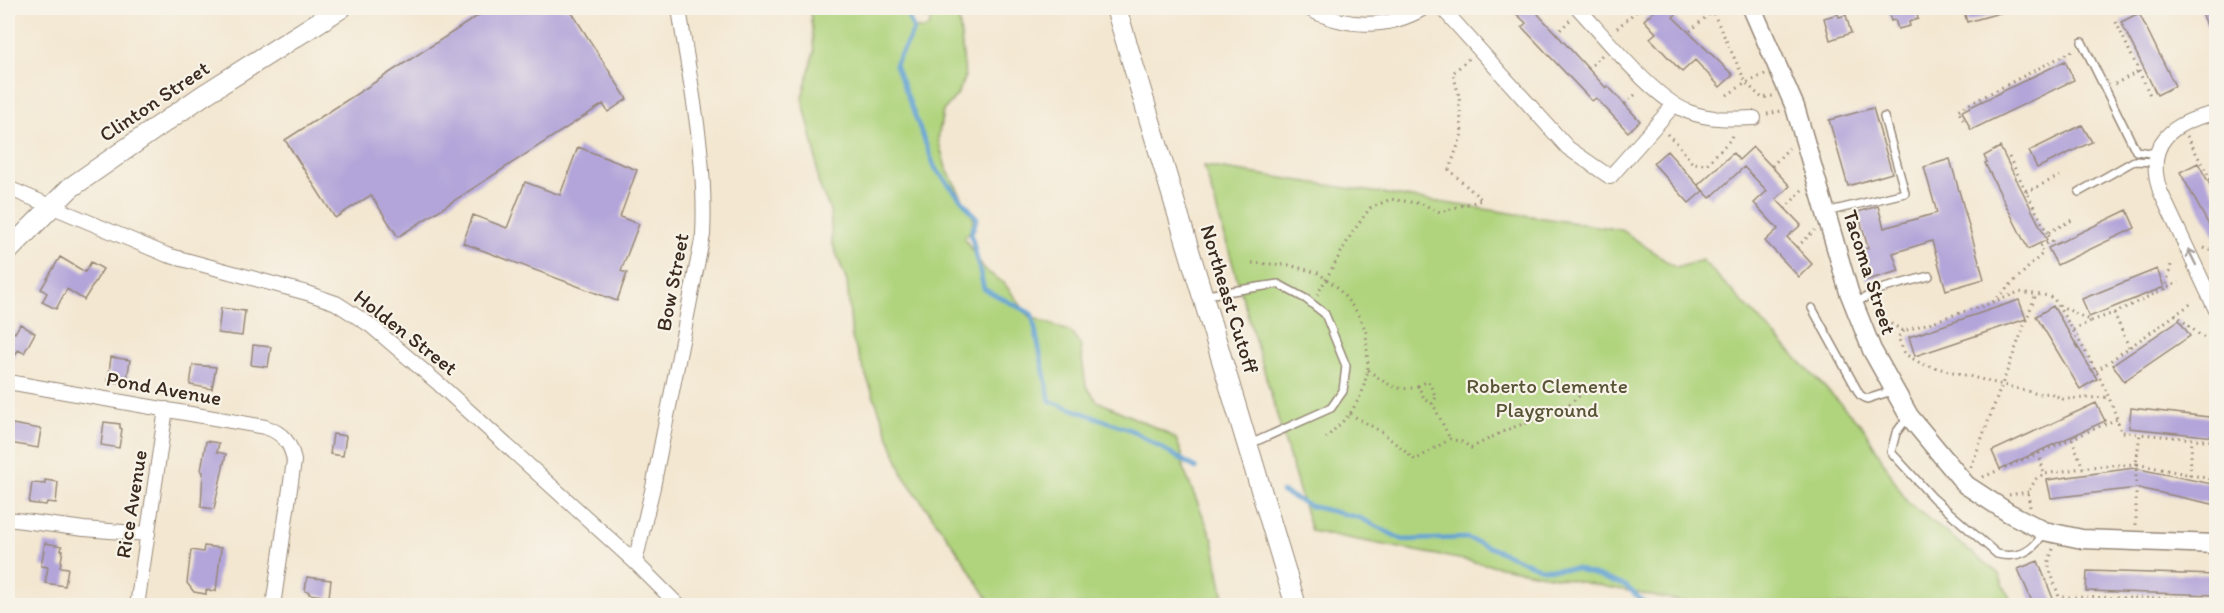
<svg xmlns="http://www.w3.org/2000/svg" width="2224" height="613" font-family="Itim,sans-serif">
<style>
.green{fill:#b0d47e;stroke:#767f4e;stroke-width:1.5}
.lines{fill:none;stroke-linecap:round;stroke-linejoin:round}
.stream{stroke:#60a1d3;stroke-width:4.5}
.building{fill:#b3a5d9}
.service-casing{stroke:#978878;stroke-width:10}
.minor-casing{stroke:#978878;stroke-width:16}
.tertiary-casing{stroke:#978878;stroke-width:21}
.secondary-casing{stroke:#978878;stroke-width:22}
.path{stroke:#978878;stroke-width:3;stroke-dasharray:1.5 4.5;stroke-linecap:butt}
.service{stroke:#fff;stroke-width:7}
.minor{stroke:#fff;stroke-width:14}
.tertiary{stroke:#fff;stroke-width:18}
.secondary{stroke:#fff;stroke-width:20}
.oneway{stroke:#a79f9a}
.labels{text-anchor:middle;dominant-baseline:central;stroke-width:4.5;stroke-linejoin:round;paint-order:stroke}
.street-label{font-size:21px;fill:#3b2a1e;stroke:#f7f3e8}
.park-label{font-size:21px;fill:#585436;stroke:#f7f3e8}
</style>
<rect width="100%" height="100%" fill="#f7f3e8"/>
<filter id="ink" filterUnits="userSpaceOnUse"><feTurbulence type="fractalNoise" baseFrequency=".0167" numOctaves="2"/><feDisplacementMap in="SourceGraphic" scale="12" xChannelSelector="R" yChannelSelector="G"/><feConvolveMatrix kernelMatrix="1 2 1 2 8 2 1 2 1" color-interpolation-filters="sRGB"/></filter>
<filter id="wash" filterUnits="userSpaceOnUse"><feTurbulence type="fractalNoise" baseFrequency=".008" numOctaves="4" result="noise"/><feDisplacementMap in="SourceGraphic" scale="24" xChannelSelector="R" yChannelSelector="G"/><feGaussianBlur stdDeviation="1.35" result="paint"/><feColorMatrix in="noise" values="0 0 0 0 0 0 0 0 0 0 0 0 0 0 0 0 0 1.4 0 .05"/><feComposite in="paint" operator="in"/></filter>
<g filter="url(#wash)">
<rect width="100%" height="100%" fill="#f3e7d1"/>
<!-- green -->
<path class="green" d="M810 8H909L912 27 923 30 930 25V8H958L965 76 957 95 943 111 938 139 946 168 973 217 972 229 964 238 985 270 1004 283 1029 316 1071 332 1080 344 1086 386 1097 401 1167 433 1176 439 1182 454 1183 468 1213 540 1225 605H992L958 552 904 477 852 338 847 282 832 242 830 210 818 182 815 151 802 98 814 52Z
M1204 166 1622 230 1676 268 1702 260 1863 427 1907 502 1998 573 2013 605H1702L1311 531Z"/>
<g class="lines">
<!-- stream -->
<path class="stream" d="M904 8 914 30 895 64 935 168 977 218 971 234 984 289 1032 314 1050 401 1131 430 1196 468
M1282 492 1310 506 1360 518 1403 540 1467 538 1542 569H1577L1626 586 1645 603 1652 606"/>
</g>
<g id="blocks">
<!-- building -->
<path class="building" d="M490 8H569L627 99 608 112 603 104 398 237 371 195 335 218 285 140Z
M1510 8H1545L1538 14 1606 88 1608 86 1640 121 1628 132 1596 98 1592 101 1522 27 1526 23Z
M1657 8H1683L1673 17 1733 75 1720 87 1695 60 1682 72 1650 38 1656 33 1644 20Z
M1887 8H1926V10L1917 13 1918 19 1909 22 1910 26 1898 29 1895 20 1891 21Z
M1963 8H2006L2007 11 1967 22Z
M2200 8H2217V47L2216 48Z
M2139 13 2175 86 2157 95 2121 22Z
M1838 14 1839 17 1846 15 1851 33 1830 40 1824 18Z
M2065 61 2074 80 1971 130 1962 111Z
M1873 108 1892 173 1848 186 1829 120Z
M2082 125 2092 142 2037 168 2029 151Z
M578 147 637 170 620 217 639 224 621 271 627 273 617 301 463 243 473 215 507 228 525 182 560 195Z
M1753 147 1790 186 1776 199 1801 225 1787 237 1812 264 1799 277 1765 241 1778 229 1754 203 1767 191 1744 167 1710 198 1698 185 1733 153 1739 160Z
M2000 147 2047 240 2028 249 1985 163 1987 162 1984 156Z
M1667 151 1703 191 1689 203 1653 163Z
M1950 159 1984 279 1946 290 1932 241 1893 253 1899 271 1867 280 1859 251 1868 248 1858 212 1878 206 1884 228 1937 213 1924 167Z
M2198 163 2217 198V240L2180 172Z
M2127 210 2135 228 2057 265 2048 248Z
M60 257 85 272 91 262 103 269 84 300 67 289 56 309 42 302 47 293 41 289Z
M2157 269 2164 287 2089 317 2082 299Z
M2019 300 2026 319 1915 356 1909 337Z
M2053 306 2097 379 2080 389 2036 316Z
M221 308 245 311 242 336 218 333Z
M2179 320 2190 336 2124 381 2113 365Z
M20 324 35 333 24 353 18 350 8 367V329L15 333Z
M253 345 271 347 268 367 251 365Z
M111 357 130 360 127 380 124 379 123 383 108 381Z
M193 365 216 367 212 389 190 385Z
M2096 403 2105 421 2000 469 1992 451Z
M2131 408 2217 418 2215 437 2129 428Z
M104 422 120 424V428L122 429 119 448 101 445Z
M12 424 41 429 38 448 9 443Z
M333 434 346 436 343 456 330 454Z
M206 441 219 443 217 452 226 454 214 509 201 507 203 472 201 471Z
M2134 468 2217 485V505L2138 488 2051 498 2047 480Z
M45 480 58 482 56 503 47 502 46 505 29 503 32 483 45 484Z
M45 543 62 546 61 550H63L60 567 68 568 65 586 45 583 48 567 41 566Z
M204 546 221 548 216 591 206 590V594L194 592 187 583 191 550 203 552Z
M2038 561 2056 606H2034L2018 569Z
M2087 571 2217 575V595L2086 591Z
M307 577 331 580 329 597 309 594V592L305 591Z"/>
</g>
</g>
<g filter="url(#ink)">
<use href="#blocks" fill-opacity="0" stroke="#978878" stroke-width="1.5"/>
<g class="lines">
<!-- service casing -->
<g class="service-casing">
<path id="service" d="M2082 42 2136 151 2158 154
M2079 192 2134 161 2157 162
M1826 212 1905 193 1884 117
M1206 295 1278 284 1306 299 1325 314 1346 366 1343 391 1331 408 1250 444
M1855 303 1881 289 1929 276
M1812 308 1860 395 1867 399 1892 391
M1907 418 1896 433 1891 452 1933 498 1997 554C2018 559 2035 551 2044 531"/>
</g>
<!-- minor casing -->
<g class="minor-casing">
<path id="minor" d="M1307 8C1345 28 1387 30 1424 8
M1442 8 1568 148 1610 177 1674 105
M1578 8C1605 37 1654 99 1689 112 1710 120 1732 119 1754 118
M2216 113C2173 122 2144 142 2160 191L2216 310
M8 188 167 255 307 293 336 303 370 325 439 384 635 562 679 606
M8 382 265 427C283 433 291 443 294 461L273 606
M8 519 84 529 148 534
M635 562 653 487 703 235C707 158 690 83 679 8
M137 606 166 409"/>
</g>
<!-- tertiary casing -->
<g class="tertiary-casing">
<path id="tertiary" d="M1752 8 1795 107 1849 292 1872 350 1909 416 1966 485 2009 513 2044 531 2082 539 2216 544"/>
</g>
<!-- secondary casing -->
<g class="secondary-casing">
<path id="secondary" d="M1116 8 1296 606
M8 251 70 188 202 96 341 8"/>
</g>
<!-- path -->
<path class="path" d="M1711 8 1746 83 1762 98 1773 96
M2116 22 2150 95
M1617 28 1640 8
M1690 31 1713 11
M1556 34 1570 20
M1588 69 1602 55
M2115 84 2139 71
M1727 95 1746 83 1765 74
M1625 104 1637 93
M1767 114 1781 111
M1963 120 1958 110 2074 50
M1667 134 1678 144 1692 163 1707 164 1731 139 1732 134
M2187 136 2216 190
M2213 136 2216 153
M2009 157 2047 233
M1772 166 1789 148
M2026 192 2062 175
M1785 209 1802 190
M1797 247 1815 230
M2204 248 2216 252
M1252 263 1289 265 1318 273 1337 287 1357 312 1366 331 1368 370 1362 393 1350 414 1326 438
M2165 290 2171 265
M1317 295 1352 233 1370 208 1391 199 1422 204 1440 212 1482 200 1449 170 1462 134 1459 96 1453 73 1469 58
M1993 302 2043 253 2040 246 2052 241 2047 233 2074 219
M2059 305 2091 321 2114 313 2179 282
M2114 313 2129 347
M2175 314 2202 337 2209 338
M1875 315 1904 331 1991 303 2019 292 2049 296 2054 299C2079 341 2108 384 2121 432L2140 434
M2073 330 2091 321
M1904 331 1898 337 1905 354 1922 364 2038 394 2050 393 2063 399 2109 397
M1368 370C1384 382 1397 394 1418 386L1425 400 1433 404 1450 439
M2096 371 2192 303
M1418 386 1428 381 1436 397 1433 404
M1350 414 1382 432 1415 460 1450 439 1463 442 1471 448 1506 430 1563 410 1587 389
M2072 439 2083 468
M2216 441 2140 434 2136 464 2216 480
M2039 453 2044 474
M1971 467 2036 294
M2190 475 2192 439
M1983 477 2117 419
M2009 495 2028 492
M2030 507 2028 492 2036 479 2044 474 2089 467 2136 464V526
M2053 549 2048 564 2059 597 2216 599
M2082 606 2083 597"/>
<!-- service -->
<use href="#service" class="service"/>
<!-- minor -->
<use href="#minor" class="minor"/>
<!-- tertiary -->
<use href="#tertiary" class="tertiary"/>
<!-- secondary -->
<use href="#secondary" class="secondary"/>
</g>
<!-- one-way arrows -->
<defs><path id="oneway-shaft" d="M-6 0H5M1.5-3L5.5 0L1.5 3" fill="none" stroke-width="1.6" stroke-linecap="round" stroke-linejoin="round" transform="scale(1.5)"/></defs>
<use class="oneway" href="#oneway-shaft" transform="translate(2192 257) rotate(-116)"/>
</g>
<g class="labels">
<!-- street labels -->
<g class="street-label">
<text transform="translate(154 101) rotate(-34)">Clinton Street</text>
<text transform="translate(1870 272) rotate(72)">Tacoma Street</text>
<text transform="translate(672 282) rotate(-79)">Bow Street</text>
<text transform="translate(1230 299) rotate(73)">Northeast Cutoff</text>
<text transform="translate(406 332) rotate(38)">Holden Street</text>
<text transform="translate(164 388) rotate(10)">Pond Avenue</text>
<text transform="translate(131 504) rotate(-81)">Rice Avenue</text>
</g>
<!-- park labels -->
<g class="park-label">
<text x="1547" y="385">Roberto Clemente<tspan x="1547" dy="24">Playground</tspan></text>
</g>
</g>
<!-- margin -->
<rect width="2224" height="613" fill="none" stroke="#f7f3e8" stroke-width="30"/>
</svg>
